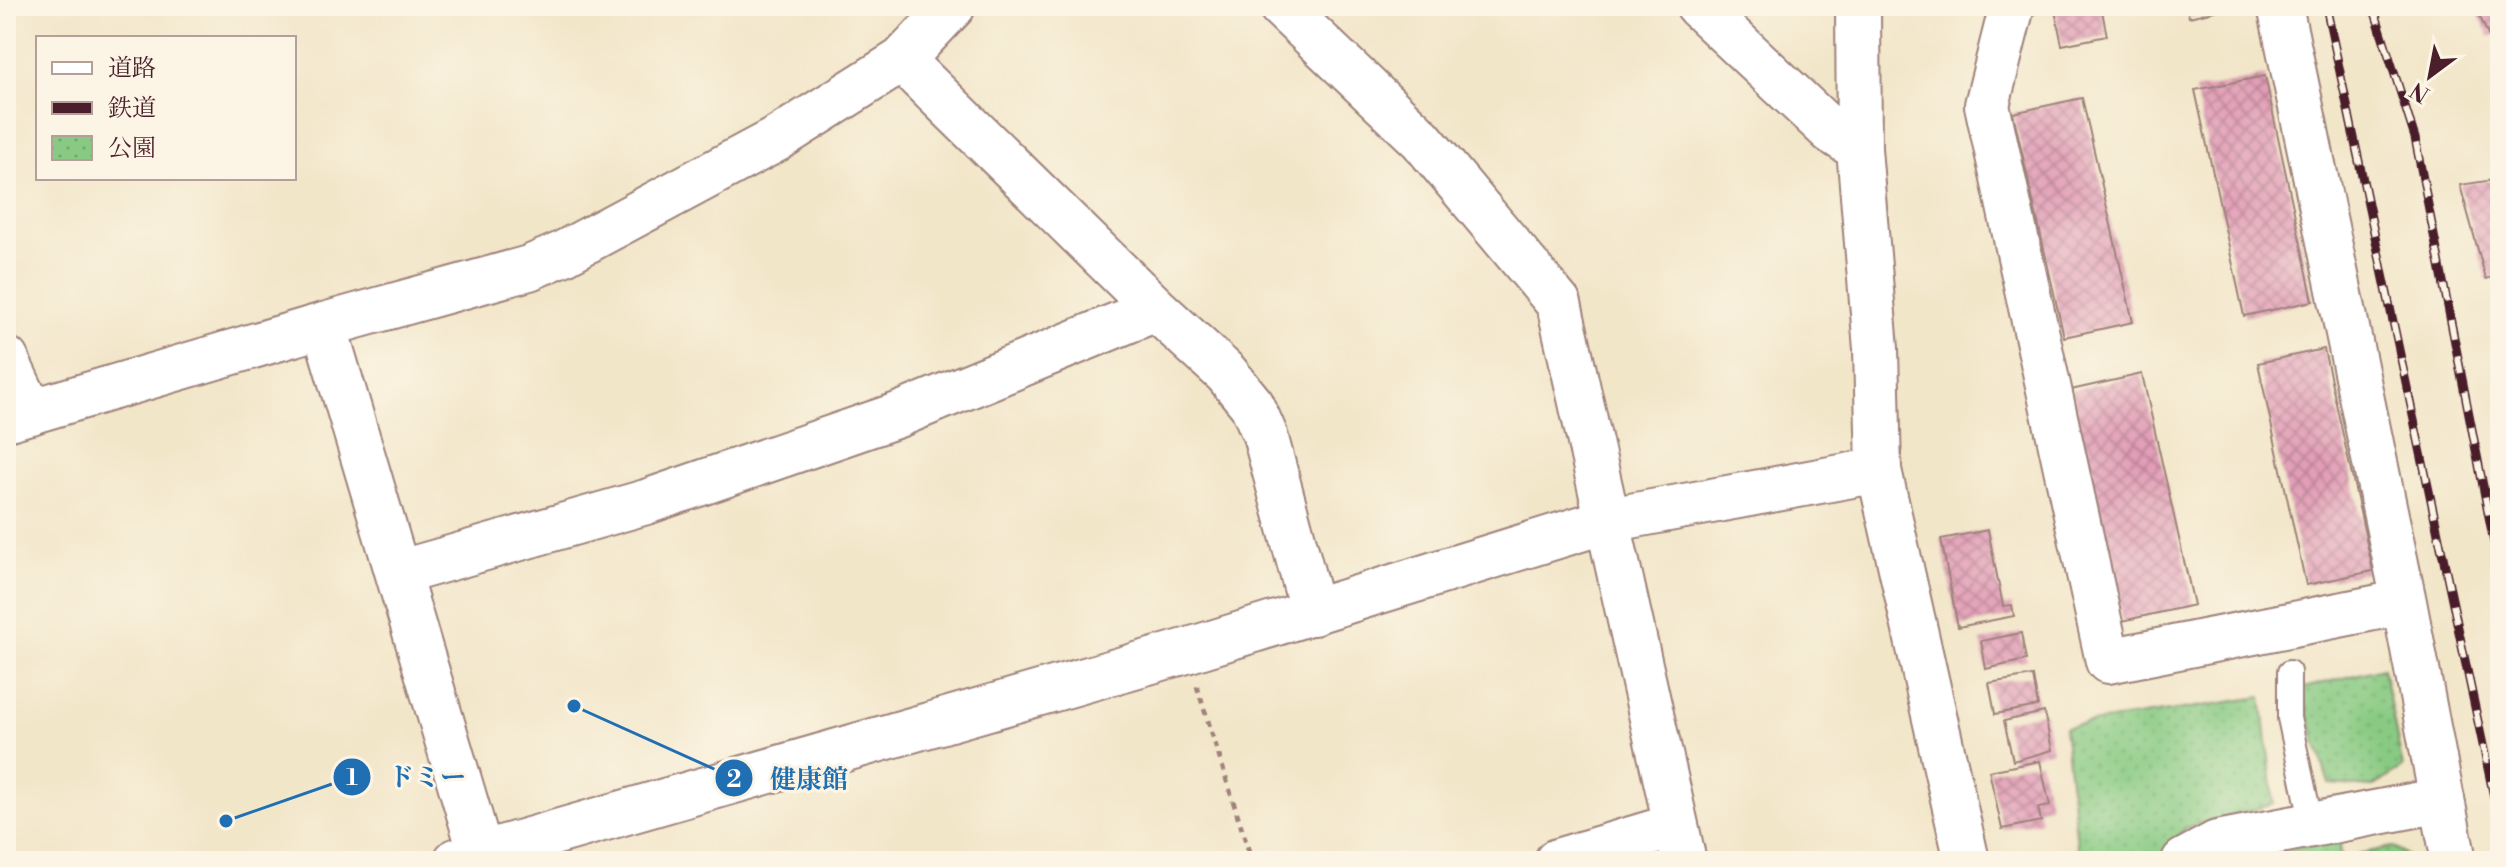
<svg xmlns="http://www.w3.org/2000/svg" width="2506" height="867" font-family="'Libre Bodoni','Noto Serif JP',serif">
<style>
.park{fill:url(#park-dots);stroke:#697457;stroke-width:2}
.building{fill:url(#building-cross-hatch)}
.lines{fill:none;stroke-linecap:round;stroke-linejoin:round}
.service-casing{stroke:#9e827a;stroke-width:26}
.minor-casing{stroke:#9e827a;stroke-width:48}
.tertiary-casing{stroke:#9e827a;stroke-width:48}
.path{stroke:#9e827a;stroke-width:5;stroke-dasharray:6 6;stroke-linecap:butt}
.service{stroke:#fff;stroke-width:22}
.minor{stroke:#fff;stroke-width:44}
.tertiary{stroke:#fff;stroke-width:44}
.rail-casing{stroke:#4a1f2b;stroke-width:9}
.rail{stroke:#fcf5e5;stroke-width:6;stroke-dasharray:18;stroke-linecap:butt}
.leader{fill:none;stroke:#1f6fb2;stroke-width:3}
.callout-dot{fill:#1f6fb2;stroke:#fcf5e5;stroke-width:3}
.mark-label{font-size:24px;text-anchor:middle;font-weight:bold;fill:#fff}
.callout-label{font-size:26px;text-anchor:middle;font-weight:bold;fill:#1f6fb2;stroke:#fcf5e5;stroke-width:6;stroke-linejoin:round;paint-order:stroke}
</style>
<defs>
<pattern id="park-dots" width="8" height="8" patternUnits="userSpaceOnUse" patternTransform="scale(2)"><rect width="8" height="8" fill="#88ca83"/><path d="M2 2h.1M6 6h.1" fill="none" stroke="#77ad71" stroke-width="1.8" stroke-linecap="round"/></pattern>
<pattern id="building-cross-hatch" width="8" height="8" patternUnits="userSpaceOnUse" patternTransform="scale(2)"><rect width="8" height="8" fill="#e29eb7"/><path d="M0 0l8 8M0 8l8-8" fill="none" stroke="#b98095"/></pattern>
</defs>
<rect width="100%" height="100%" fill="#fcf5e5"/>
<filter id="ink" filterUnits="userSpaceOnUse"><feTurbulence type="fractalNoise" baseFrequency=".0125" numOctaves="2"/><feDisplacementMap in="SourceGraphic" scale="16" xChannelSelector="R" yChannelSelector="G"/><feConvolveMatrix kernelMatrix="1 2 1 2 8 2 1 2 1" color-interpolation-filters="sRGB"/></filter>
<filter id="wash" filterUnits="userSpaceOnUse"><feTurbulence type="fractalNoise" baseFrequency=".006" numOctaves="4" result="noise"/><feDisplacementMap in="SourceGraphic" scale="32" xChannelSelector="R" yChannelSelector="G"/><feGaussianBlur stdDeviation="1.8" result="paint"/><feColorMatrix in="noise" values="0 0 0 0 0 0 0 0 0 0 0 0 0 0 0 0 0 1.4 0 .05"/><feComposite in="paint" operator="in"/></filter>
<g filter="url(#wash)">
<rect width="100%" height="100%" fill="#f2e6c9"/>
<!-- park -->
<path class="park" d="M2383 668 2403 768 2372 787 2329 784 2300 689Z
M2262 697 2274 804 2185 828 2159 861H2079L2064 727Z
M2340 838 2341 861H2239Z
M2393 847 2416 861H2352L2359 854Z"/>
<g id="blocks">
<!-- building -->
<path class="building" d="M2054 6H2101L2107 36 2062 45Z
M2186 6H2231V7L2189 17Z
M2475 6H2500V33L2489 37Z
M2265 76 2313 301 2244 316 2195 90Z
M2082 98 2133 322 2064 337 2013 113Z
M2493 180 2500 199V275L2486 279 2460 185Z
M2324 349 2373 571 2306 585 2258 363Z
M2142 374 2194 605 2122 621 2071 390Z
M1988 530 2003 606 2012 605 2014 616 1958 627 1941 539Z
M2021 633 2026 660 1986 669 1981 641Z
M2033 676 2038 706 1995 714 1989 683Z
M2044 712 2052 750 2013 761 2004 721Z
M2040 761 2050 806 2038 808 2041 821 2002 829 1989 771Z"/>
</g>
</g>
<g filter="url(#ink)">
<use href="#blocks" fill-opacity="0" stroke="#9e827a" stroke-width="2"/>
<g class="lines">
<!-- service casing -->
<g class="service-casing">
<path id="service" d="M2289 672V718L2312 825"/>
</g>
<!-- minor casing -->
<g class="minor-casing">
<path id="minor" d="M1281 6 1421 139 1559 304 1684 861
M1698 6 1831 131 1859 149
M1858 6 1859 149 1876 349 1879 470
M2012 6 1987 105 2108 661 2404 602 2280 6
M902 60 1156 309 1226 373 1252 405 1265 435 1313 613
M6 359 31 412
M398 573 646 502 898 415 1156 309
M2404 602 2442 800
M483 861 324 325 529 268 562 254 777 139 902 60 953 6
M1557 861 1675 826"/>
</g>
<!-- tertiary casing -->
<g class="tertiary-casing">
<path id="tertiary" d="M6 419 324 325
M456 861 1186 651 1609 520 1879 470 1967 861
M2184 861 2217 843 2442 800 2454 861"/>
</g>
<!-- path -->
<path class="path" d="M1197 686 1252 861"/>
<!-- service -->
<use href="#service" class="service"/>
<!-- minor -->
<use href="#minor" class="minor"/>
<!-- tertiary -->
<use href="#tertiary" class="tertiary"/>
<!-- rail casing -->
<g class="rail-casing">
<path id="rail" d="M2326 6 2500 825
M2373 6 2415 138 2500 573"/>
</g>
<!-- rail -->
<use href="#rail" class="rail"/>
</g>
</g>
<!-- callouts -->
<path class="leader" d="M226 821L352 777M574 706L734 778"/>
<g class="callout-dot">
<circle cx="226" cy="821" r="8"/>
<circle cx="574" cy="706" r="8"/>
<circle cx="352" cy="777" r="20"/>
<circle cx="734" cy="778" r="20"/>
</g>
<g class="mark-label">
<text x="352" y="785">1</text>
<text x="734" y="787">2</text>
</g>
<g class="callout-label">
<text x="427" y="786">ドミー</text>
<text x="809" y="788">健康館</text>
</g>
<!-- margin -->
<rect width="2506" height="867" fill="none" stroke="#fcf5e5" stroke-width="32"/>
<!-- legend -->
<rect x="36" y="36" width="260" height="144" fill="#fcf5e5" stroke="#b59f9b" stroke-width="2"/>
<rect x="52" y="62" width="40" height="12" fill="#ffffff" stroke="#b59f9b" stroke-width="2"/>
<text x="108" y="76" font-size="24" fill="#4a1f2b">道路</text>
<rect x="52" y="102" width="40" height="12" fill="#4a1f2b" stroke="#b59f9b" stroke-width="2"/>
<text x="108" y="116" font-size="24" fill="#4a1f2b">鉄道</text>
<rect x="52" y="136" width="40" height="24" fill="url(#park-dots)" stroke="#b59f9b" stroke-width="2"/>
<text x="108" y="156" font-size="24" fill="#4a1f2b">公園</text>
<!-- north arrow -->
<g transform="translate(2430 76) rotate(212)" stroke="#fcf5e5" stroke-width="6" paint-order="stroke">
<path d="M0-6L14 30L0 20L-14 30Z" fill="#4a1f2b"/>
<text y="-12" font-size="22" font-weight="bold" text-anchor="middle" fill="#4a1f2b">N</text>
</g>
</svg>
